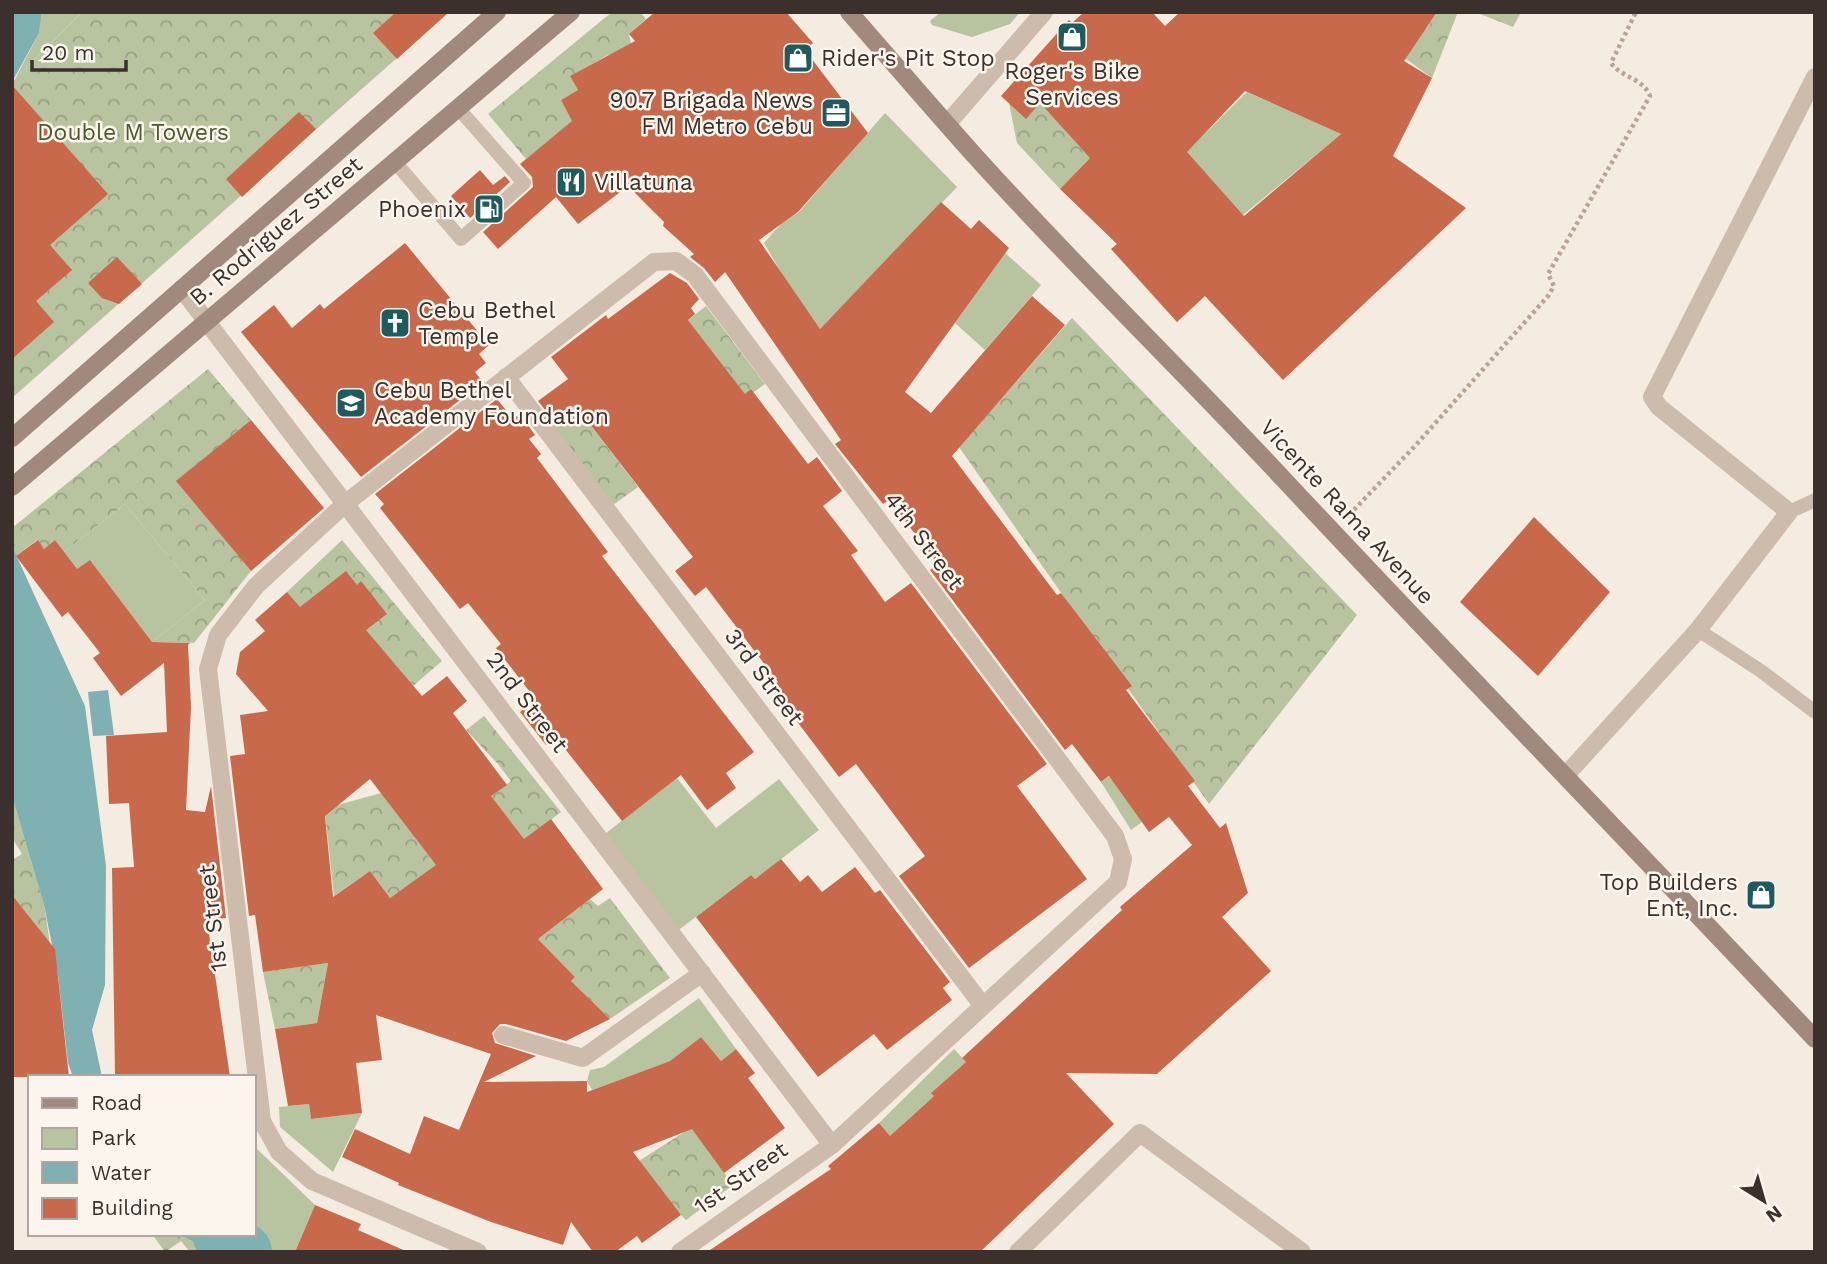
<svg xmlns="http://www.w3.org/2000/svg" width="1827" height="1264" font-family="'Work Sans',sans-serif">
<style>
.green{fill:#b8c4a0}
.forest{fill:url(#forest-crowns)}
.water{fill:#7fb0b2}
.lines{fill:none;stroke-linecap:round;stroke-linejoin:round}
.river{stroke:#7fb0b2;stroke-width:58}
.building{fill:#c8694b;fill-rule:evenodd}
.path{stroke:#b9a596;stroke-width:4.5;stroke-dasharray:3.5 3.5;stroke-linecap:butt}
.service{stroke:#cdbbac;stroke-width:14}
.minor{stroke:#cdbbac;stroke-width:18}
.tertiary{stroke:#cdbbac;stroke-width:18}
.secondary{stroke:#a18a7d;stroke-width:18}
.labels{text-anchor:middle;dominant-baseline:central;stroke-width:5;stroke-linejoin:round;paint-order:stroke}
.poi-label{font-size:23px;fill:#3b302b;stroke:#fbf5ee;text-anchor:start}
.park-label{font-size:23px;fill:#4a5a2e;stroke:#fbf5ee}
.street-label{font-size:23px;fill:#3b302b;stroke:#fbf5ee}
</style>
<defs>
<pattern id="forest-crowns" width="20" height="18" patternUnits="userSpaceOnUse" patternTransform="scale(1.75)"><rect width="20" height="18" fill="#b8c4a0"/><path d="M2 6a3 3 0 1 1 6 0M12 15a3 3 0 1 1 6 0" fill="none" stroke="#97a083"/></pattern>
</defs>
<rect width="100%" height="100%" fill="#f4ebe1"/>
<!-- green -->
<path class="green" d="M42 12H82L15 79 39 33Z
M941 12H1020L1010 24 972 37 932 25 930 21Z
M1247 92 1341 134 1243 215 1186 152Z
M885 113 957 187 816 333 764 243 781 224 799 212Z
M1005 253 1041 285 985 350 955 323Z
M125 504 205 600 152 642 90 560 72 573 59 556Z
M1113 774 1142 822 1131 830 1101 782Z
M677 778 716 828 779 779 819 830 755 879 751 875 676 932 601 837Z
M699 998 736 1049 721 1061 701 1037 670 1061 592 1090 587 1081 590 1070 604 1067Z
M954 1049 966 1062 932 1092 934 1096 903 1124 906 1156 879 1123Z
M309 1104 311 1119 362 1113 333 1172 280 1127 279 1107Z
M254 1146 315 1205 295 1252H249L228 1234H254Z"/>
<!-- forest -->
<path class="forest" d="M82 12H449L12 398V82Z
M612 12H640L646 19 629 34 634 59 608 55 571 76 578 90 561 100 596 165 558 133 526 159 488 114Z
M1437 12H1458L1432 78 1364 28 1408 18 1426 29Z
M1475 12H1521L1513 27Z
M1009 103H1040L1081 148 1099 133 1118 129 1060 189 1017 143Z
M706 306 765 384 747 397 688 320Z
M1072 318 1357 615 1209 804 959 447Z
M208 369 251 420 177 481 251 571 194 643 152 642 205 600 125 504 64 552 55 540 44 549 37 540 16 556 12 546V528Z
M575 405 638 487 613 505 551 423Z
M342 540 442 661 413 686 395 664 383 673 329 641 287 592Z
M484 716 561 812 445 903 418 901 404 888 390 898 370 871 334 896 325 812 338 805 381 793 433 861 501 810 491 796 511 781 497 763 466 730Z
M12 796 44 905 50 944 20 905 12 900V860L22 854 12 838Z
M610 898 670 978 610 1019 571 981 575 977 538 939 590 899 598 906Z
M328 963 317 1023 275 1029 263 972Z
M700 1122 697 1135 733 1185 686 1220 631 1166Z
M152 1234H178L214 1252H190L181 1241 165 1252Z"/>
<!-- water -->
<path class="water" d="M12 12H42L39 33 12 82Z
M12 546 85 706 106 866 105 985 92 1030 102 1077H73L68 1063 58 975 44 905 12 796Z
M108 690 114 735 93 736 88 692Z
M178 1234H220L240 1252H214Z"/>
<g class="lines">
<!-- river -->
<path class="river" d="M221 1234 243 1252"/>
</g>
<!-- building -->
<path class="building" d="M396 12H449L397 59 373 33Z
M655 12H786L813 43 805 50 868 133 798 212 759 240 820 329 941 202 971 229 979 220 1009 248 905 392 931 413 1032 296 1065 325 952 456 1057 595 1061 593 1132 686 1126 690 1195 781 1188 786 1220 828 1226 823 1248 893 1222 917 1271 971 1157 1074 1066 1073 1114 1124 980 1252H707L831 1169 828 1166 879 1123 890 1136 934 1096 931 1093 966 1062 962 1058 1122 910 1120 907 1192 845 1169 817 1149 832 1109 776 1101 782 1072 744 1065 750 930 570 938 564 889 500 883 504 835 444 841 440 725 272 715 282 704 268 690 257 694 254 663 226 664 222 628 186 578 224 556 197 498 249 483 232 533 187 532 177 520 164 572 121 561 100 578 90 570 76 635 41 629 34Z
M1084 12H1152L1165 26 1180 12H1437L1404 61 1432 78 1393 156 1466 208 1283 380 1205 296 1177 322 1111 249 1117 244 1060 189 1090 158 1040 103 1026 119 1001 96 1069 20 1072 23ZM1245 91 1341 134 1244 216 1187 152Z
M12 85 108 194 50 245 72 270 36 301 54 322 12 359Z
M299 112 316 129 242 197 226 179Z
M480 170 493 185 505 176 510 182 470 218 451 196Z
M405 243 489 345 479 354 486 363 475 372 483 382 361 477 241 332 274 305 292 328 320 304 324 309Z
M117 257 142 284 119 304 102 298 88 283Z
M670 273 687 283 699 299 691 308 695 314 688 320 745 394 751 389 808 464 817 457 842 491 823 506 858 551 851 555 885 602 911 583 1047 764 1017 786 1087 879 969 968 899 876 925 856 856 764 839 777 771 687 778 682 706 587 695 596 675 571 693 557 575 405 554 421 538 401 568 379 551 357 606 315 608 319Z
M497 399 513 419 520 414 535 435 529 439 541 454 537 458 608 552 602 556 754 752 726 773 736 788 707 810 681 775 622 821 562 745 555 749 550 742 546 745 520 712 536 700 496 648 501 644 468 603 460 609 380 508 384 504 375 494Z
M251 420 324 508 251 571 176 481Z
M1534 517 1610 592 1538 676 1460 602Z
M38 540 44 549 55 540 77 569 90 560 152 642 190 643 188 645 191 707 186 810 205 812 211 786 226 918 207 920 230 1077H115L112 868 134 867 129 803 109 804 106 736 167 732 164 663 121 696 93 658 100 653 68 612 62 617 16 556Z
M346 571 357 585 361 581 387 614 366 630 422 696 447 676 467 701 453 713 507 785 491 796 524 839 551 819 603 889 538 939 575 977 571 981 610 1019 566 1041 506 1024H500L492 1033 495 1043 536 1056 484 1082 587 1081V1092L670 1061 701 1037 721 1061 736 1049 755 1073 748 1078 785 1128 724 1173 692 1129 633 1152 681 1215 642 1243 637 1236 615 1252H593L571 1222 563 1245 491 1222 398 1185 399 1183 342 1157 355 1129 410 1154 424 1116 459 1130 491 1054 376 1015 382 1060 356 1063 362 1113 311 1119 309 1104 288 1106 275 1029 317 1023 328 963 263 972 255 915 249 916 230 756 245 754 240 715 268 711 236 674 240 652 265 631 255 620 287 592 300 607ZM370 779 436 865 390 898 370 871 333 897 325 816Z
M781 859 800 882 808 875 822 892 855 867 875 893 880 890 950 982 943 988 952 1000 887 1050 874 1034 818 1077 696 917 751 875 755 879Z
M12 895 55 949 69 1077H12Z
M315 1205 361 1224 358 1230 408 1252H295Z"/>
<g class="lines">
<!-- path -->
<path class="path" d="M1349 515 1415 446 1548 296 1554 286 1548 274 1650 96C1643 78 1622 78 1611 63L1636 12"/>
<!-- service -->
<path class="service" d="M395 162 461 239 524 183 458 108
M1789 512 1815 500
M1698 630 1761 671 1815 712"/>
<!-- minor -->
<path class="minor" d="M182 289 832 1145
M506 377 983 1006
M1565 776 1698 630 1789 512 1659 407 1652 397 1815 77
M503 1035 583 1058 702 973
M478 1252 312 1181 279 1152 262 1121 208 669 218 635 256 586 346 503 654 262 676 261 695 275 1115 836 1123 859 1118 882 832 1145 680 1252
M1018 1252 1140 1133 1302 1252"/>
<!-- tertiary -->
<path class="tertiary" d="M948 123 1044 12"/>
<!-- secondary -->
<path class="secondary" d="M849 12C891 60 932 108 975 156 1076 268 1185 373 1288 484 1462 670 1640 853 1815 1039
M12 438 497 12
M12 487 571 12"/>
</g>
<!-- icons -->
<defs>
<g id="shop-square" transform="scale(1.575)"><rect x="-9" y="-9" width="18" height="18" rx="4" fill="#1f5a5e" stroke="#fbf5ee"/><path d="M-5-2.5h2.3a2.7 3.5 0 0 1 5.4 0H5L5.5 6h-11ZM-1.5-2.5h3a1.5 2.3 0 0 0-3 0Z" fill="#fff"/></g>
<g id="office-square" transform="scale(1.575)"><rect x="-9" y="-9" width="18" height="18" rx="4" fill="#1f5a5e" stroke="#fbf5ee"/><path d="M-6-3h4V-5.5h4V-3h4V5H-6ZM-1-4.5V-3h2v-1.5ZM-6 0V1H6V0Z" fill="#fff"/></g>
<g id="restaurant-square" transform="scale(1.575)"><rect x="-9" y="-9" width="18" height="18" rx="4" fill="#1f5a5e" stroke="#fbf5ee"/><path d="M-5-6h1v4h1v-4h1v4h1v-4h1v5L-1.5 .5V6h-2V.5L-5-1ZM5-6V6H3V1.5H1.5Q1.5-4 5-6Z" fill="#fff"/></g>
<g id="fuel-square" transform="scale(1.575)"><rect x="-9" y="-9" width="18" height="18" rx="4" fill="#1f5a5e" stroke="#fbf5ee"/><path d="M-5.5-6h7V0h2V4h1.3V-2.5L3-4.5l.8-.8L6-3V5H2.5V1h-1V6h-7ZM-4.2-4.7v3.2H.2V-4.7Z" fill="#fff"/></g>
<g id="church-square" transform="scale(1.575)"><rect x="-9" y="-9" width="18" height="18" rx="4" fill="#1f5a5e" stroke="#fbf5ee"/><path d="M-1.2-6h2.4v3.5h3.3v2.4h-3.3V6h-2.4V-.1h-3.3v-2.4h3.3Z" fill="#fff"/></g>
<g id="school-square" transform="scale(1.575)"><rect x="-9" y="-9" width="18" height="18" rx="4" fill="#1f5a5e" stroke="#fbf5ee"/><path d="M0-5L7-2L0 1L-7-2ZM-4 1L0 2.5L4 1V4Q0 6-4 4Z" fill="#fff"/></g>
</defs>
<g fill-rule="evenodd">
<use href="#shop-square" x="1072" y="37"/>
<use href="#shop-square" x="798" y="58"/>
<use href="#office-square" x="836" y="113"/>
<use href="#restaurant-square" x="571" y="182"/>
<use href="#fuel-square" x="489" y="209"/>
<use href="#church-square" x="395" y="323"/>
<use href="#school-square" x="351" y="403"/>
<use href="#shop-square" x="1761" y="895"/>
</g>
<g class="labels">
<!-- poi labels -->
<g class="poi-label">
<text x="821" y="58">Rider's Pit Stop</text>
<text x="1072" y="71" text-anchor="middle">Roger's Bike<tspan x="1072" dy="26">Services</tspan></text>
<text x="813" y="100" text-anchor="end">90.7 Brigada News<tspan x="813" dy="26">FM Metro Cebu</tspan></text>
<text x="594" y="182">Villatuna</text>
<text x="466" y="209" text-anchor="end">Phoenix</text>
<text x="418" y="310">Cebu Bethel<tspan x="418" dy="26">Temple</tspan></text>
<text x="374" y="390">Cebu Bethel<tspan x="374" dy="26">Academy Foundation</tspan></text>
<text x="1738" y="882" text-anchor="end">Top Builders<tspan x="1738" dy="26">Ent, Inc.</tspan></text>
</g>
<!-- park labels -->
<g class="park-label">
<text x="133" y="132">Double M Towers</text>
</g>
<!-- street labels -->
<g class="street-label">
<text transform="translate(276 231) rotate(-40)">B. Rodriguez Street</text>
<text transform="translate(1347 512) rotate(47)">Vicente Rama Avenue</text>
<text transform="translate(924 541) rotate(53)">4th Street</text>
<text transform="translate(764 677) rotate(53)">3rd Street</text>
<text transform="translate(527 702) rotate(53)">2nd Street</text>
<text transform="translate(213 918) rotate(-97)">1st Street</text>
<text transform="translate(741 1178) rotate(-35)">1st Street</text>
</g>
</g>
<!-- border -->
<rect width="1827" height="1264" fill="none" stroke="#3b302b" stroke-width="28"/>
<!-- legend -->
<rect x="28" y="1075" width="228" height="161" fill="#fbf5ee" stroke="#aea6a0" stroke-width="2"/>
<rect x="42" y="1098" width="35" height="10" fill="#a18a7d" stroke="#aea6a0" stroke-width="2"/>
<text x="91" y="1110" font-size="21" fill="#3b302b">Road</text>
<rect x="42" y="1128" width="35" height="21" fill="#b8c4a0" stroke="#aea6a0" stroke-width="2"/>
<text x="91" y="1145" font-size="21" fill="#3b302b">Park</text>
<rect x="42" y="1162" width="35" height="21" fill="#7fb0b2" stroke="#aea6a0" stroke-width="2"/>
<text x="91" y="1180" font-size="21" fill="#3b302b">Water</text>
<rect x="42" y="1198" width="35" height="21" fill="#c8694b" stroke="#aea6a0" stroke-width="2"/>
<text x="91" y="1215" font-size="21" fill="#3b302b">Building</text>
<!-- north arrow -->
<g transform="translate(1764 1201) rotate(143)" stroke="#fbf5ee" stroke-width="5" paint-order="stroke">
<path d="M0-5L12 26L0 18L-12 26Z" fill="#3b302b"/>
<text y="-10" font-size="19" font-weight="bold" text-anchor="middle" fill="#3b302b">N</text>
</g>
<!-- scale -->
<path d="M32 60v10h94v-10" fill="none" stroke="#3b302b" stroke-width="3.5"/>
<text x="42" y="60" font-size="21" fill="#3b302b" stroke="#fbf5ee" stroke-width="5" paint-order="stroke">20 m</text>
</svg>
